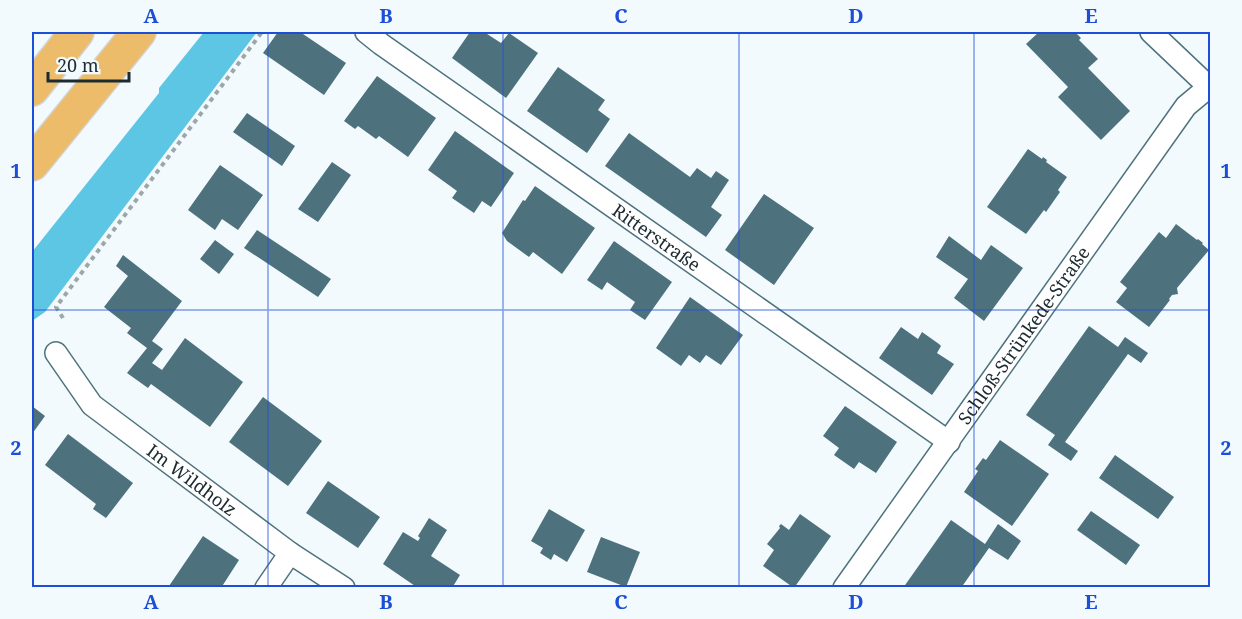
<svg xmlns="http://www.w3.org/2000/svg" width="1242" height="619" font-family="'Noto Serif',serif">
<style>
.forest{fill:#5cc6e4}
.building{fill:#4d727d}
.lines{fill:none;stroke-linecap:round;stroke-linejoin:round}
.street-casing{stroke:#4e737f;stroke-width:24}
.highway-casing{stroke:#d2d5d6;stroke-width:36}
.path{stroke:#9ca7aa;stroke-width:4;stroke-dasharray:4.5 4.5;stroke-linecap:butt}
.street{stroke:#fff;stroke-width:21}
.highway{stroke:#edbc6a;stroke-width:33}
.grid{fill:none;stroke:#1d4ed8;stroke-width:1.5;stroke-opacity:0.55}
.labels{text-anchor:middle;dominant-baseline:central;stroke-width:6;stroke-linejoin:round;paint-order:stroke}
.street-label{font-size:18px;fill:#1c2b30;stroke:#f2fafd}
.neatline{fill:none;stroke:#1d4ed8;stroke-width:2}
.grid-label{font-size:20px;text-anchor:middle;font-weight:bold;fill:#1d4ed8}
</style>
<rect width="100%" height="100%" fill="#f2fafd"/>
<!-- forest -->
<path class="forest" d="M204 32H257L45 312 32 321V252L159 93V88Z"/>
<!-- building -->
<path class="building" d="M278 32H300L346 63 324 95 263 53Z
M470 32H484L501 43 509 33 538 53 506 98 452 58Z
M1039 32H1070L1073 34 1075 32 1081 38 1079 40 1098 59 1088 68 1130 111 1101 140 1058 97 1068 87 1026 44Z
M558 67 605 100 598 110 610 119 587 153 527 111Z
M377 76 436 118 408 157 379 136 376 139 358 126 355 129 344 121Z
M247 113 295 146 282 166 233 132Z
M455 131 514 173 491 207 482 201 474 213 452 198 457 191 428 170Z
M629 133 690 177 697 168 711 178 716 171 729 180 711 207 722 215 706 237 605 166Z
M1028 149 1042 159 1043 157 1047 160 1046 162 1067 177 1058 190 1060 192 1046 212 1044 210 1026 234 987 207Z
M332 162 351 175 318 222 298 209Z
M220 165 263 195 238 230 222 219 215 230 188 210Z
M535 186 595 228 562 274 533 252 529 257 507 241 502 233 523 200 525 201Z
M764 194 814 228 774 285 725 250Z
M1176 224 1197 240 1198 239 1203 243 1202 244 1209 250 1177 288 1178 294 1172 295 1169 299 1170 300 1149 327 1116 302 1127 288 1120 282 1159 232 1166 238Z
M257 230 331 279 318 297 244 248Z
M949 236 981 260 991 245 1023 268 984 321 954 298 968 279 936 257Z
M215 240 234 254 219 274 200 259Z
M614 241 672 282 645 320 630 310 635 302 607 282 602 290 587 280Z
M123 255 182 301 152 341 163 349 152 363 162 370 185 338 243 382 210 427 151 384 148 388 127 373 147 348 127 333 131 328 104 307 128 276 116 266Z
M690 297 743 335 721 365 706 355 700 363 689 355 681 366 656 348Z
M1089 326 1118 347 1125 337 1148 353 1141 363 1128 354 1065 442 1078 451 1071 461 1048 445 1055 435 1026 415Z
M901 327 918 339 922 332 939 344 941 346 937 353 954 364 932 395 879 358Z
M263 397 322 441 288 486 229 442Z
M32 406 45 416 32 434Z
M845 406 897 442 876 473 859 462 854 469 834 455 839 448 823 436Z
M68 434 133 483 106 518 93 509 96 504 45 465Z
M1000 440 1049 474 1012 526 964 492 978 471 975 469 983 458 986 460Z
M1115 455 1174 497 1158 519 1099 478Z
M328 481 380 517 358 548 306 513Z
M549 509 585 530 567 562 554 554 551 560 540 553 543 548 531 541Z
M1091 511 1140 545 1126 565 1077 530Z
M800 514 831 536 794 588 763 566 774 550 767 544 780 528 779 526 781 524 789 530Z
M429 518 447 530 431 556 460 575 452 588H418L383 564 403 532 418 541 420 538 418 536Z
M951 520 985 544 998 524 1021 541 1008 560 989 548 961 588H903Z
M203 536 239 560 221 588H172L169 586Z
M601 537 640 552 626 587 587 572Z"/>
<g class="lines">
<!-- street casing -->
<g class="street-casing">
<g id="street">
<path id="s1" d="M366 32 381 44 949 442"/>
<path d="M1151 32 1210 88"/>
<path id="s2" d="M56 353 92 405 290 553 344 588"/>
<path d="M266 588 290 553"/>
<path id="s3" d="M844 588 1186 106 1210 86"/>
</g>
</g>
<!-- highway casing -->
<g class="highway-casing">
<path id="highway" d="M32 89 77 32
M32 164 139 32"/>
</g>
<!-- path -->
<path class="path" d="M63 318 56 307 262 32"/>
<!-- street -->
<use href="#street" class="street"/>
<!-- highway -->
<use href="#highway" class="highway"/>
</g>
<!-- grid -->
<path class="grid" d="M268 32V588M503 32V588M739 32V588M974 32V588M32 310H1210"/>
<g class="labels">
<!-- street labels -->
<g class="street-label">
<text stroke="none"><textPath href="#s1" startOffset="356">Ritterstraße</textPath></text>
<text stroke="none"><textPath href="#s3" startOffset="310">Schloß-Strünkede-Straße</textPath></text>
<text stroke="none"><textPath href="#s2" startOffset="188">Im Wildholz</textPath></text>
</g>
</g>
<!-- border -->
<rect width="1242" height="619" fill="none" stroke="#f2fafd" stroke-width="66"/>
<!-- scale -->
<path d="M48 72v9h81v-9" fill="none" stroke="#1c2b30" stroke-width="3"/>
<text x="57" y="72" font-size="18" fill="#1c2b30" stroke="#f2fafd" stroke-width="4.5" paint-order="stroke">20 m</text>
<rect x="33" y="33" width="1176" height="553" class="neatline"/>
<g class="grid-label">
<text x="151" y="23">A</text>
<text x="386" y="23">B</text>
<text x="621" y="23">C</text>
<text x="856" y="23">D</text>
<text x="1091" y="23">E</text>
<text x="16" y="178">1</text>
<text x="1226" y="178">1</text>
<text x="16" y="455">2</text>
<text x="1226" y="455">2</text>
<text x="151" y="609">A</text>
<text x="386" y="609">B</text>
<text x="621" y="609">C</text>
<text x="856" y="609">D</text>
<text x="1091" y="609">E</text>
</g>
</svg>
